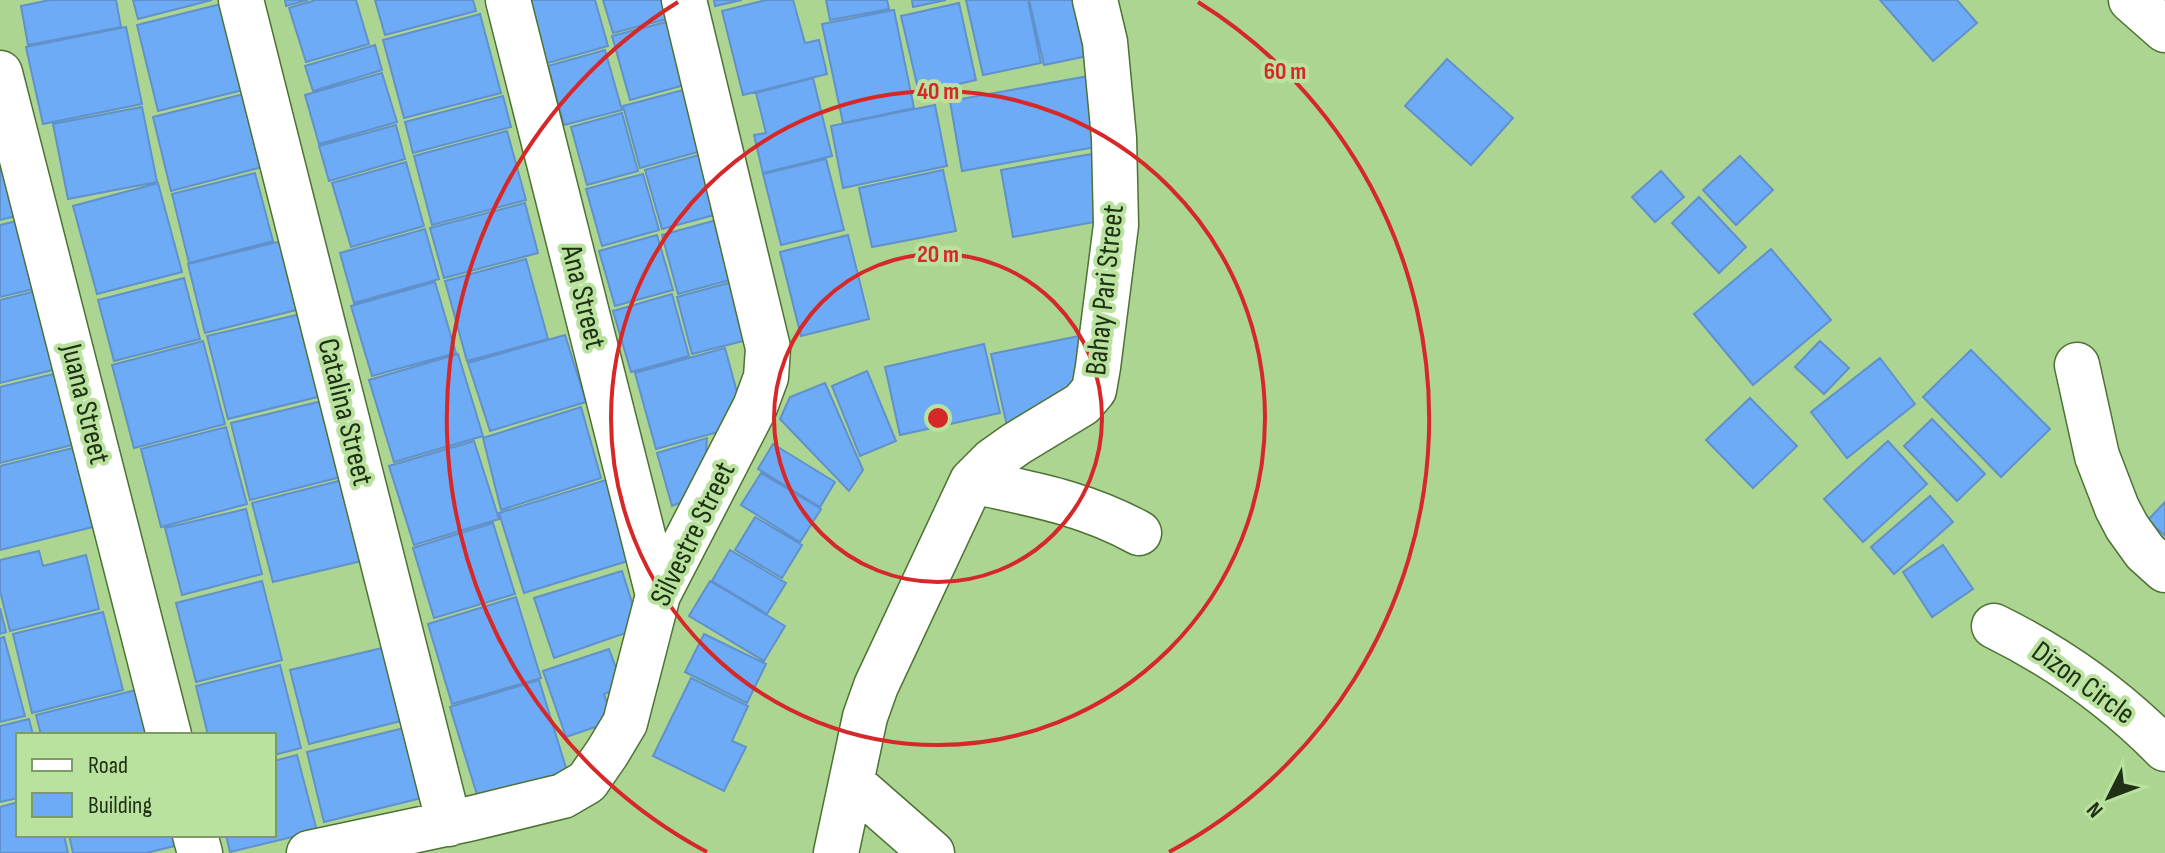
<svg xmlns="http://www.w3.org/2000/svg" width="2165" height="853" font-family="'Sofia Sans Condensed',sans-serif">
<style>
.building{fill:#6dabf6;stroke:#6191ca;stroke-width:2}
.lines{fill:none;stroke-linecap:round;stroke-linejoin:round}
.minor-casing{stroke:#4d7233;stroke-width:47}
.minor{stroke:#fff;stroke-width:44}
.ring{fill:none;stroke:#d62828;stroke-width:4}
.labels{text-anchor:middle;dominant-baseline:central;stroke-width:8;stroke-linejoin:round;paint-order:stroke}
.street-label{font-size:30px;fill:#203015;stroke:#b9e29e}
.centre{fill:#d62828;stroke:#b9e29e;stroke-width:4}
.ring-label{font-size:24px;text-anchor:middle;font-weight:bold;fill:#d62828;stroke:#b9e29e;stroke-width:8;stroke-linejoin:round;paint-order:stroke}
</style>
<rect width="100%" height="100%" fill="#acd592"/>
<!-- building -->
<path class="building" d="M50 0H116L121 27 28 45 21 6Z
M133 0H212L138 19Z
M285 0H308L286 6Z
M316 0H356L369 44 306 62 289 8Z
M375 0H473L476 11 385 35Z
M526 0H595L608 46 544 64Z
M603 0H666L671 18 613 33Z
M714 0H742L715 6Z
M766 0H793L805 43 819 40 827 74 743 95 722 11Z
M826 0H887L889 9 830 20Z
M912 0H946L913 7Z
M966 0H1028L1041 63 983 75Z
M1029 0H1090L1102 53 1044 65Z
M1880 0H1957L1977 23 1933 61Z
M959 3 976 80 919 93 901 16Z
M221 4 243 90 158 111 137 25Z
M894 10 914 108 843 123 822 24Z
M480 14 501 93 404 118 383 40Z
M670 21 688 84 630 100 612 36Z
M126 27 142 104 43 124 26 47Z
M375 45 382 70 313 91 305 66Z
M605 50 622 110 564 125 548 66Z
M1447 59 1513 118 1471 165 1405 106Z
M382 73 397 122 319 144 305 95Z
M1100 74 1113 144 962 171 950 101Z
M813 78 832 156 763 173 754 135 766 133 756 93Z
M687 89 705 150 640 168 623 106Z
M248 93 266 166 171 191 153 117Z
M503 96 511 127 413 153 405 122Z
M935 105 947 166 843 188 831 126Z
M142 107 157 182 68 199 53 124Z
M622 113 638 171 587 185 571 127Z
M396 125 405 159 329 181 319 146Z
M0 131 24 214 0 220Z
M507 131 526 200 432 225 414 156Z
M706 153 722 213 662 229 645 170Z
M1092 154 1105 220 1013 237 1001 170Z
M1740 156 1773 190 1736 225 1703 190Z
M826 159 844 230 781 245 763 174Z
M406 162 424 226 351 247 332 183Z
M943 170 956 231 872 247 859 188Z
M1661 171 1684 197 1655 222 1632 197Z
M255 173 273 241 189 263 172 194Z
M643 174 659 230 602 246 586 189Z
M158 183 182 272 97 294 73 206Z
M1699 197 1746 247 1719 273 1672 223Z
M525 203 538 253 444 278 430 228Z
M724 218 741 277 678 294 662 235Z
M25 219 42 287 0 297V225Z
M425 229 439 279 354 303 340 253Z
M657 235 673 290 615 306 599 251Z
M848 235 869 319 801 336 780 252Z
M286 240 304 308 205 333 188 264Z
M1771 249 1831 320 1753 385 1694 314Z
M526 259 548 339 467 361 445 281Z
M184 278 200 339 114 361 98 300Z
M743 279 759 337 692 354 677 297Z
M435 282 456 353 372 376 351 306Z
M44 289 65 367 0 383V300Z
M672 294 689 356 631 372 613 311Z
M305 313 326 395 228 419 207 336Z
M565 335 586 402 490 431 468 363Z
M1084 335 1072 398 1009 435 991 354Z
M203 341 225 424 134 448 112 365Z
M1820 341 1849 368 1824 394 1795 367Z
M984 344 1000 413 900 435 885 367Z
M725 348 738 396 722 431 656 449 635 373Z
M1971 350 2050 429 2001 477 1923 397Z
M458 354 483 436 394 462 369 380Z
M1880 358 1915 404 1847 458 1811 412Z
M66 371 84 442 0 463V387Z
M867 371 896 441 860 456 832 386Z
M825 383 863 470 849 491 780 419 790 397Z
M1750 398 1797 446 1753 488 1706 440Z
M330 399 349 475 250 500 231 423Z
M581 407 601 478 501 510 483 438Z
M1932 419 1985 474 1957 501 1904 446Z
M226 427 247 504 161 527 141 449Z
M707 438 706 453 682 502 672 506 657 453Z
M474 441 499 519 414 545 389 466Z
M1888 441 1927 484 1863 542 1824 499Z
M773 444 835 482 820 507 758 469Z
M73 448 93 527 0 550V466Z
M761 473 821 509 800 542 741 505Z
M350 478 370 559 273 582 252 503Z
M606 480 631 560 524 593 499 513Z
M1930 496 1953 522 1894 574 1871 547Z
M2165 502V536L2148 520Z
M246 509 262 574 182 595 165 528Z
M755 517 802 545 782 578 735 550Z
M493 523 515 594 434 618 413 548Z
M1943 545 1973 589 1932 617 1903 572Z
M730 550 786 583 767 614 712 581Z
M39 551 43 566 86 555 99 609 10 631 0 591V560Z
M622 571 640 628 554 658 534 598Z
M262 581 282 660 196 682 176 603Z
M710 581 785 626 764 661 689 616Z
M516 597 541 678 452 704 428 624Z
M0 608 6 632 0 634Z
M103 612 123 690 32 713 13 634Z
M704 634 766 664 747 703 685 672Z
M4 637 25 716 0 722V638Z
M382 648 401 721 309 744 290 670Z
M609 649 623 687 604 694 613 721 566 737 543 671Z
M280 665 301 748 274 755V735H208L196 686Z
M691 678 748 706 732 741 746 747 724 791 653 756Z
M539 680 567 771 478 798 450 707Z
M140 689 152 735H41L36 715Z
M29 719 33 735H18V798L0 802V726Z
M416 725 434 795 324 822 307 752Z
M297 755 317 831 230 852 226 835H274V761Z
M18 802V835H64L68 853H0V807Z
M69 835H177L179 845 146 853H73Z"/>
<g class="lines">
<!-- minor casing -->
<g class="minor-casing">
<path id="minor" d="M241 0 449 824
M508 0 658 595
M2131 0 2165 30
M0 73 169 735
M2077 365 2097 456 2117 508 2127 527 2145 552 2165 570
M972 481C1032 494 1084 503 1139 533
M1994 626C2057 657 2116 699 2165 749
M852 783 932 853
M195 835 200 853
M309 853 473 818 563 796 587 782 607 753 625 723 658 595 755 407 766 377 768 348 684 0
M836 853 865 717 876 686 972 481 992 461 1016 444 1082 404 1094 390 1098 367 1116 225 1114 138 1105 42 1095 0"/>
</g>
<!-- minor -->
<use href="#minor" class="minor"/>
</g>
<!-- distance rings -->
<g class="ring">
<circle cx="938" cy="418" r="164"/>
<circle cx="938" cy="418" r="327"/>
<path d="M707 852A491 491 0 0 1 678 2M1198 2A491 491 0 0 1 1169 852"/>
</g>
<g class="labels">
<!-- street labels -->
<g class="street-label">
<text transform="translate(1105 290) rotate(-84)">Bahay Pari Street</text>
<text transform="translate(583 297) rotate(76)">Ana Street</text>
<text transform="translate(85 404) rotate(76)">Juana Street</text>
<text transform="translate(345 412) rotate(76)">Catalina Street</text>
<text transform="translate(693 534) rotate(-64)">Silvestre Street</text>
<text transform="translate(2083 683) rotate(36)">Dizon Circle</text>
</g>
</g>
<circle cx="938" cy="418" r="12" class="centre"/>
<g class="ring-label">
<text x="1285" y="79">60 m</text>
<text x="938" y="99">40 m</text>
<text x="938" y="262">20 m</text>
</g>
<!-- legend -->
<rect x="16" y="733" width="260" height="104" fill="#b9e29e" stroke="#7c9b67" stroke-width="2"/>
<rect x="32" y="759" width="40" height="12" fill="#ffffff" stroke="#7c9b67" stroke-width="2"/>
<text x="88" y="773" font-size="24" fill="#203015">Road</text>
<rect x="32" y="793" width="40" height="24" fill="#6dabf6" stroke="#7c9b67" stroke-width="2"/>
<text x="88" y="813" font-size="24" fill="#203015">Building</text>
<!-- north arrow -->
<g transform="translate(2109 797) rotate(228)" stroke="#b9e29e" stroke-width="6" paint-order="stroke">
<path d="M0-6L14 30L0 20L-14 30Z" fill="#203015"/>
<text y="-12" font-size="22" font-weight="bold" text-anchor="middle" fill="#203015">N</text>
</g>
</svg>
